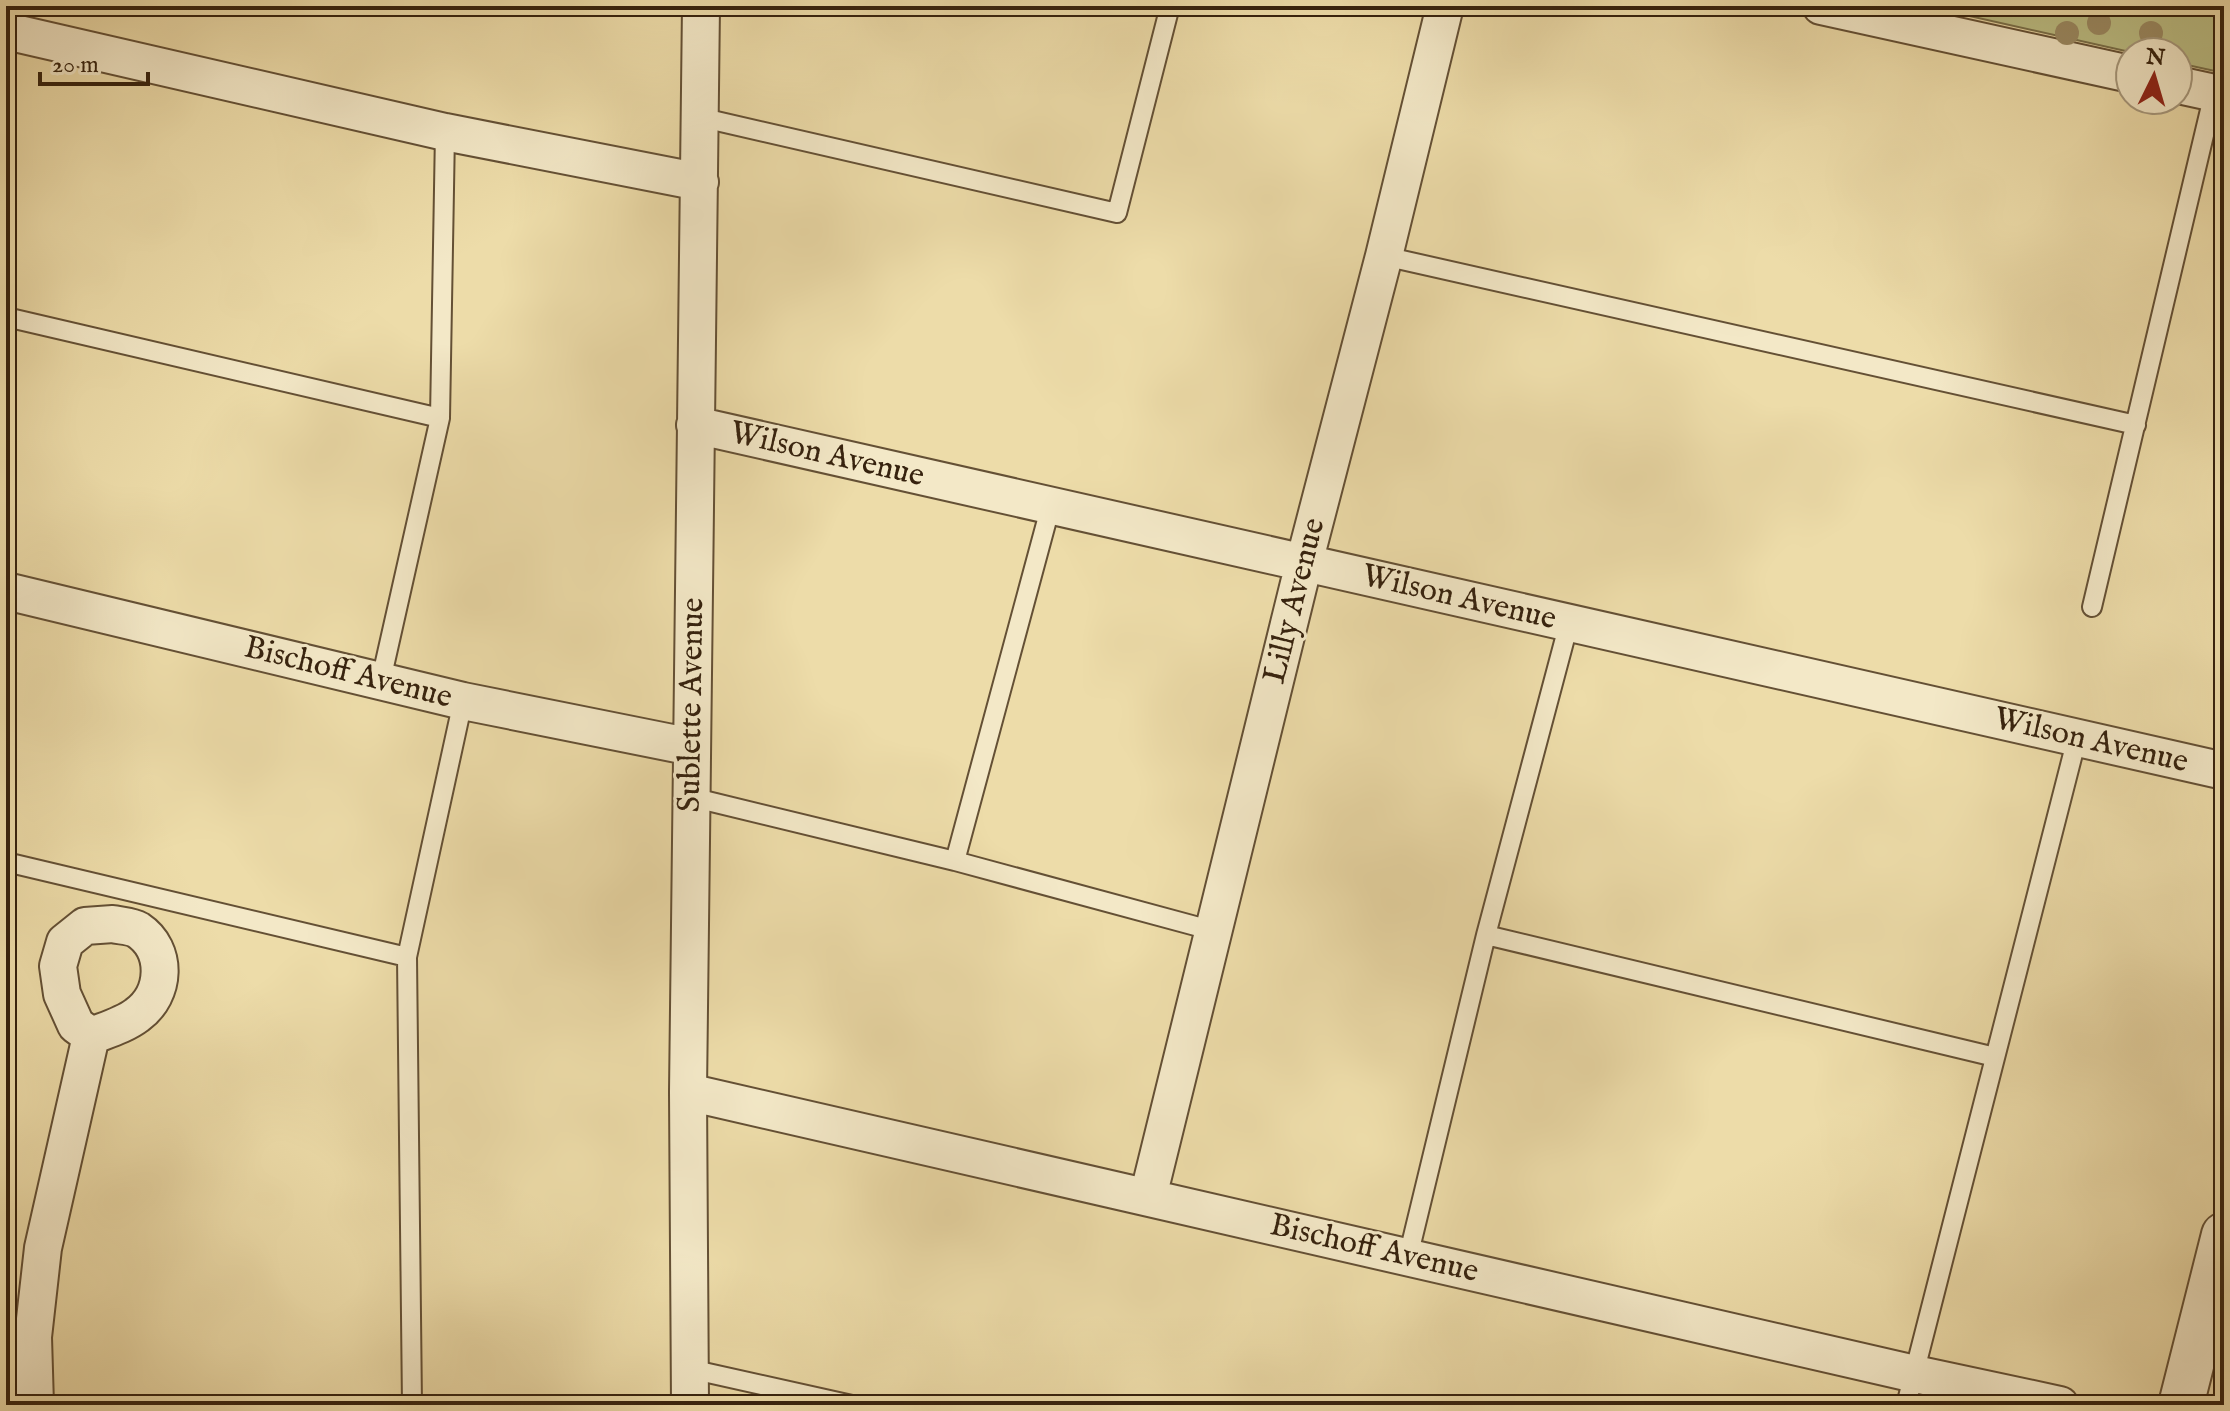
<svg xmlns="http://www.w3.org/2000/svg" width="2230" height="1411" font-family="'IM FELL English',serif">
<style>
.green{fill:#bcbf85;stroke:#79704a;stroke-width:2}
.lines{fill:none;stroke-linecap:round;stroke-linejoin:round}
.service-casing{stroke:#645035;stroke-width:22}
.minor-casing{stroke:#645035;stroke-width:40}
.tertiary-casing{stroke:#645035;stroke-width:48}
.service{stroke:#f3e8c7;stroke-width:18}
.minor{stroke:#f3e8c7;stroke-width:36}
.tertiary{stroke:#f3e8c7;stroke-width:44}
.tree{fill:#9b8b64}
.labels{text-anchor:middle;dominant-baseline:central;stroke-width:6;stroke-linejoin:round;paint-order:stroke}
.street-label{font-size:32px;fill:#36220e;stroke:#f3e8c7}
</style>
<rect width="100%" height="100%" fill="#eddca9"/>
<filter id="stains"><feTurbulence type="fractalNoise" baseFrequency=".0025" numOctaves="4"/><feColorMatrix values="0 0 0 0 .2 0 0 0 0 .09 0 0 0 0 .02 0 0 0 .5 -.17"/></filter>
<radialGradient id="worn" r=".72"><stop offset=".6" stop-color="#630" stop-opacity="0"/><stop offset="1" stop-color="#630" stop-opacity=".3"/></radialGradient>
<!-- green -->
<path class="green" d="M1925 6H2224V73L2178 63V52H2130Z"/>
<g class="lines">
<!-- service casing -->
<g class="service-casing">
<path id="service" d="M699 117 1117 213 1170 6
M1384 256 2136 425
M6 317 440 418
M2092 607 2214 93
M381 680 440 418 445 132
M691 797 955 861 1214 931
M955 861 1051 505
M6 862 407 957
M1486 935 1995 1057
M1408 1257 1486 935 1569 623
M690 1369 852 1405
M412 1405 407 957 463 701
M1906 1405 2077 738"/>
</g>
<!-- minor casing -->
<g class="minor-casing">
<path id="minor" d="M1821 6 2130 74
M6 31 445 132 700 182
M2178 85 2224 95
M695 425 2224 771
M6 591 463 701 692 747
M113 924C121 926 131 926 138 930 168 950 166 994 137 1015 124 1025 106 1030 91 1036L76 1025 62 994 58 966 65 942 85 926Z
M688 1092 1915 1374 2060 1405
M1148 1197 1304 563 1384 256 1445 6
M35 1405 33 1337 43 1248 91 1036
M690 1405 688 1092 701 6"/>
</g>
<!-- tertiary casing -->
<g class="tertiary-casing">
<path id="tertiary" d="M2181 1405 2224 1235"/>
</g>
<!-- service -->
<use href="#service" class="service"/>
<!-- minor -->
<use href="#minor" class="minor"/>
<!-- tertiary -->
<use href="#tertiary" class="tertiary"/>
</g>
<!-- trees -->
<g class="tree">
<circle cx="2099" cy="23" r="12"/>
<circle cx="2067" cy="33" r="12"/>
<circle cx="2151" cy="33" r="12"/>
</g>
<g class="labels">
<!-- street labels -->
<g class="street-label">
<text transform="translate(827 455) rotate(13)">Wilson Avenue</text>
<text transform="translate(1459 598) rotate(13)">Wilson Avenue</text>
<text transform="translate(1295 601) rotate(-76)">Lilly Avenue</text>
<text transform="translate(348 673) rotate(14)">Bischoff Avenue</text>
<text transform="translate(692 705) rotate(-89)">Sublette Avenue</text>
<text transform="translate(2091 741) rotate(13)">Wilson Avenue</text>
<text transform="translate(1374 1249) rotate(13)">Bischoff Avenue</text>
</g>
</g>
<!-- margin -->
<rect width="2230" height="1411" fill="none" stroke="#eddca9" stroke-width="32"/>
<rect x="8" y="8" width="2214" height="1395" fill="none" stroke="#36220e" stroke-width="4"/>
<rect x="16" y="16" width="2198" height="1379" fill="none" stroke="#36220e" stroke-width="2"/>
<!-- north arrow -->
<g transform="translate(2154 76) rotate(5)"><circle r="38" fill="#f3e8c7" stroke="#a7997d" stroke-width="2"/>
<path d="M0-6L14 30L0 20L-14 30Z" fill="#8f2418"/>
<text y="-12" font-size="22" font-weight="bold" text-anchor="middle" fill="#36220e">N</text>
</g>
<!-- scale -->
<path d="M40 72v12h108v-12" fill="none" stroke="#36220e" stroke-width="4"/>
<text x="52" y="72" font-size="24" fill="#36220e" stroke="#f3e8c7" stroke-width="6" paint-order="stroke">20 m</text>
<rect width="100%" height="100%" filter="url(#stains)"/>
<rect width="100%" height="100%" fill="url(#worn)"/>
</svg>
